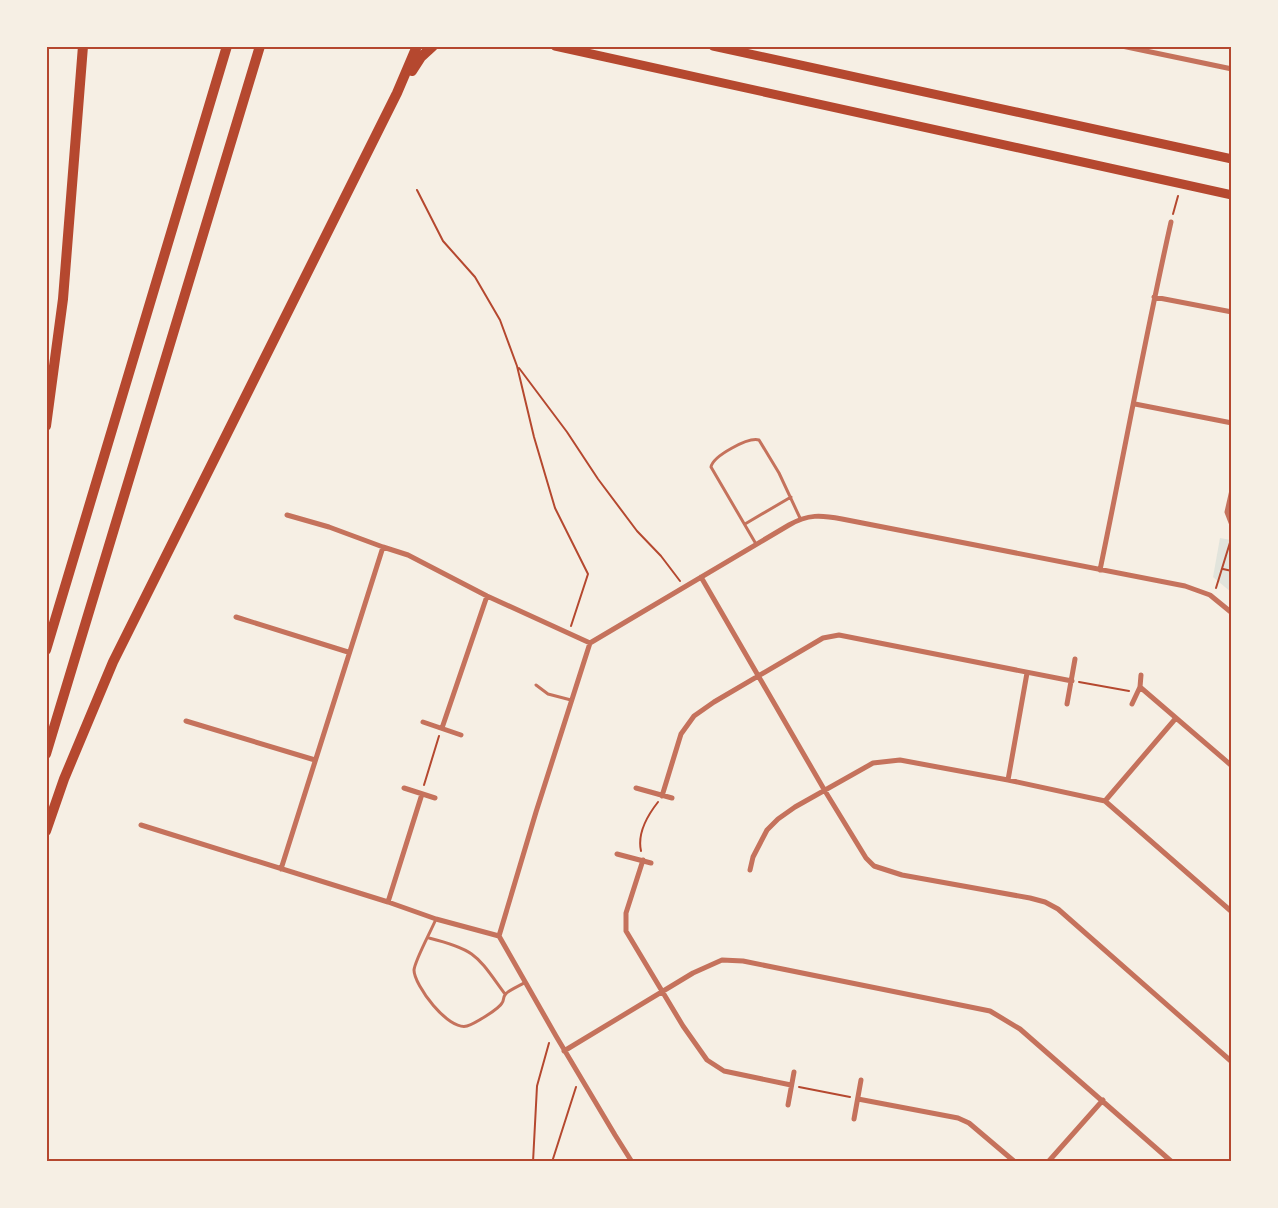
<svg xmlns="http://www.w3.org/2000/svg" width="1278" height="1208" font-family="'PT Sans Narrow',sans-serif">
<style>
.green{fill:#e2e4dc}
.lines{fill:none;stroke-linecap:round;stroke-linejoin:round}
.path{stroke:#b5482f;stroke-width:2}
.service{stroke:#c5725c;stroke-width:3}
.minor{stroke:#c5725c;stroke-width:5}
.primary{stroke:#b5482f;stroke-width:9}
.motorway{stroke:#b5482f;stroke-width:10}
.neatline{fill:none;stroke:#b5482f;stroke-width:2}
</style>
<rect width="100%" height="100%" fill="#f6efe4"/>
<!-- green -->
<path class="green" d="M1220 538 1231 540V592L1213 577Z"/>
<g class="lines">
<!-- path -->
<path class="path" d="M417 190 443 241 475 277 500 320 517 366 534 437 555 508 588 574 571 626
M1173 214 1178 196
M519 368 567 432 598 479 637 531 661 556 680 581
M1223 569 1232 571
M1216 588 1232 536
M1079 682 1129 691
M424 785 439 736
M641 851C637 833 647 816 658 802
M799 1087 850 1097
M533 1162 537 1086 549 1043
M552 1162 576 1087"/>
<!-- service -->
<path class="service" d="M745 524 791 497
M756 544 711 467C713 456 748 437 759 440L779 473 800 518
M536 685 548 694 571 700
M436 919C431 931 415 960 414 970 414 985 448 1031 467 1026 474 1024 499 1009 502 1003 504 1001 503 997 505 995 508 990 519 986 524 983
M429 938C477 950 477 956 505 994"/>
<!-- minor -->
<path class="minor" d="M1122 46 1232 69
M1154 297 1232 312
M1135 404 1232 423
M1232 490 1227 512 1232 525
M287 515 329 527 383 547
M1100 570C1124 454 1145 338 1171 222
M701 577 825 791 866 858 874 866 902 875 1030 898 1045 902 1058 909 1232 1062
M236 617 348 652
M1140 687 1232 766
M1067 704 1075 659
M1132 704 1140 687 1141 675
M186 721 315 760
M423 722 461 735
M442 728 487 596
M1008 780 1027 673
M404 788 435 798
M636 788 672 798
M662 796 681 734 694 716 714 702 823 638 839 635 1072 681
M1105 801 1176 718
M141 825 388 902 436 919 499 936
M617 854 651 863
M643 860 626 913V931L683 1026 707 1060 724 1071 791 1085
M281 869 383 547 408 555 487 596 590 643
M750 870 753 857 767 830 778 819 795 807 873 763 900 760 1008 780 1105 801 1232 912
M388 902 422 794
M564 1051 693 973 722 960 743 961 990 1011 1020 1029 1172 1162
M858 1099 958 1118 969 1123 1015 1162
M788 1105 794 1072
M854 1119 861 1080
M632 1162 615 1135 556 1036 499 936 536 812 590 643 789 525C808 514 821 515 842 519L1185 586 1210 595 1232 613
M1048 1162 1103 1100"/>
<!-- primary -->
<path class="primary" d="M555 46 1232 195
M713 46 1232 159"/>
<!-- motorway -->
<path class="motorway" d="M412 71 421 57 433 46
M46 426 63 299 83 46
M46 650 227 46
M46 754 260 46
M46 831 64 779 113 662 397 93 417 46"/>
</g>
<!-- border -->
<rect width="1278" height="1208" fill="none" stroke="#f6efe4" stroke-width="96"/>
<rect x="48" y="48" width="1182" height="1112" class="neatline"/>
</svg>
